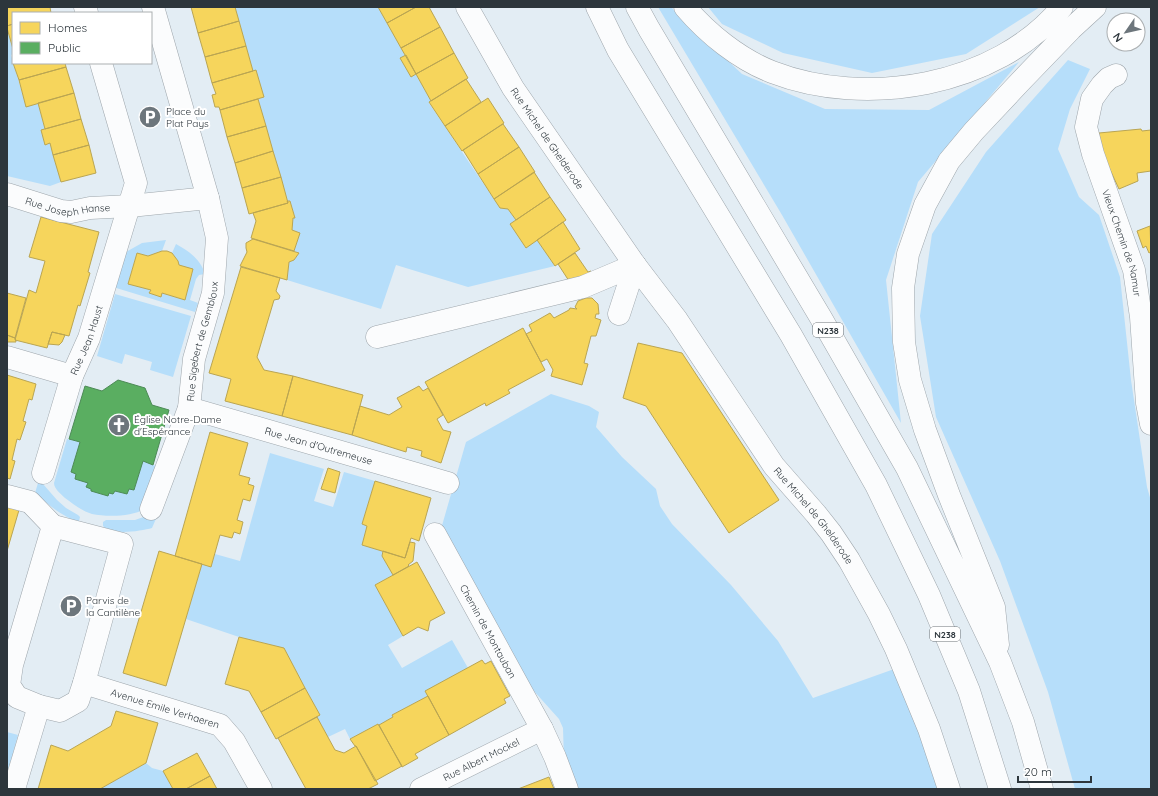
<svg xmlns="http://www.w3.org/2000/svg" width="1158" height="796" font-family="Quicksand,sans-serif">
<style>
.green{fill:#b6defa}
.homes{fill:#f6d55c;stroke:#baa552}
.public{fill:#5aae61;stroke:#4c8a56}
.lines{fill:none;stroke-linecap:round;stroke-linejoin:round}
.minor-casing{stroke:#9ea6ac;stroke-width:23}
.highway-casing{stroke:#9ea6ac;stroke-width:23}
.minor{stroke:#fbfcfd;stroke-width:22}
.highway{stroke:#fbfcfd;stroke-width:22}
.labels{text-anchor:middle;dominant-baseline:central;stroke-width:4;stroke-linejoin:round;paint-order:stroke}
.shield{fill:#fff;stroke:#6c7276;stroke-width:1}
.shield-label{font-size:9px;font-weight:bold;fill:#2d363c}
.poi-label{font-size:10px;fill:#2d363c;stroke:#fff;text-anchor:start}
.street-label{font-size:10px;fill:#2d363c;stroke:#fff}
</style>
<rect width="100%" height="100%" fill="#e3edf4"/>
<!-- green -->
<path class="green" d="M235 7H378L431 101 429 103 500 208 508 209 516 220 510 224 525 247 537 240 555 266 468 287 396 265 381 309 287 280 289 262 294 260 299 253 294 251 300 233 292 230 293 218 295 217 290 201H287L258 99 264 97 256 71H253Z
M658 7H671L742 74 825 109 929 110 1019 62 918 182 886 280 901 423 782 215Z
M708 7H1040L966 54 872 73 783 53 722 24Z
M7 28 13 49V54L11 55 26 106 38 103 45 129 41 130 46 145 50 143 61 182 50 186 7 176Z
M1068 60 1090 69 1070 109 1058 149 1079 197 1099 215 1120 277 1131 380 1147 487 1151 501V789H1075L1048 692 1000 561 936 417 920 316 932 234 986 152Z
M166 240 162 251 148 256 137 253 128 283 151 290 150 293 161 296 162 293 185 300 193 270 179 265 178 261 172 253 176 244C189 251 201 260 205 274L199 275 196 279 190 300 198 303 195 312 113 287 126 252 142 243Z
M115 294 191 316 173 377 150 370 152 362 125 354 122 364 97 356Z
M551 394 589 406 599 412 596 427 622 457 656 489 660 506 672 524 731 585 778 641 813 698 911 663 960 789H574L564 761 563 728 559 719 533 690 441 529 466 442Z
M67 439 80 442 71 472 76 474 75 479 88 483 87 487 91 489V491L108 496 109 493 113 494 115 491 127 494 129 489 134 490 143 461 156 466 144 509C132 517 106 517 92 514 82 511 73 504 65 498 61 494 54 489 54 483Z
M270 453 324 469 314 501 333 507 344 472 375 481 362 524 367 526 362 545 383 551 382 556 393 575 375 585 403 636 388 645 402 668 452 640 468 668 428 696 392 715 393 717 379 725 378 724 350 739 345 729 328 737 317 717 320 715 284 649 239 637 186 619 202 564 211 567 215 554 240 561Z
M38 483 43 484 57 500 66 508 78 515 80 517 79 521C66 520 45 502 35 493Z
M152 514H158L152 528C141 531 111 536 103 526V522L106 520H135Z
M7 732 18 735 7 775Z
M146 763 152 768 163 771 173 789H100Z"/>
<!-- homes -->
<path class="homes" d="M7 7H50L51 13H13V24L7 26Z
M191 7H235L239 21 198 33Z
M378 7H416L387 23Z
M416 7H429L440 27 401 48 387 23Z
M239 21 246 46 205 57 198 33Z
M13 24V49L7 28V26Z
M440 27 454 53 416 74 401 48Z
M246 46 253 71 212 83 205 57Z
M454 53 468 78 431 101 416 74Z
M406 55 416 74 411 77 400 58Z
M13 63H65L66 67 19 80Z
M66 67 74 93 26 107 19 80Z
M256 70 264 97 220 110 219 107H215L212 95 216 94 212 83Z
M466 79 481 102 445 126 429 102Z
M74 93 81 119 45 129 38 103Z
M488 98 504 123 462 151 445 126Z
M258 99 266 126 227 137 220 110Z
M81 119 89 145 53 155 50 143 45 145 41 130Z
M503 124 519 147 478 174 463 150Z
M266 126 273 151 235 163 227 137Z
M1141 129 1142 131 1151 130V171L1137 173 1138 181 1119 189 1106 161 1102 162 1099 133Z
M89 145 96 173 61 182 53 155Z
M519 147 535 172 494 199 478 174Z
M273 151 281 177 242 188 235 163Z
M534 172 550 197 516 220 508 209 500 208 494 199Z
M281 177 288 203 249 214 242 188Z
M550 197 566 220 526 248 510 224Z
M287 201H290L295 218H293L292 230 300 233 294 251 251 238 256 221 253 213 288 203Z
M41 217 99 232 88 272 90 273 80 306 78 305 69 336 52 332 47 348 15 340 29 290 36 293 45 261 29 257Z
M563 222 580 249 555 266 537 240Z
M1150 226 1151 252 1149 253 1146 246 1143 248 1137 231Z
M253 239 299 253 294 260 289 262 287 280 240 266 247 252 246 248V243Z
M162 251H167L172 253 178 261 179 265 193 269 185 300 162 293 161 297 149 293 151 290 128 284 137 253 148 256Z
M575 253 588 272 591 271 589 274 569 281 558 264Z
M241 267 280 278 276 291 280 296 279 299 274 300 257 357 264 370 293 376 282 416 225 401 231 379 209 373Z
M7 293 26 298 15 338 7 335Z
M586 298H592L598 304 599 314H596L595 318 601 320 596 336H591L584 363 588 364 582 385 551 376 553 370 547 359 541 362 526 334 532 331 529 325 550 313 554 318 569 310 570 308 577 309 575 307 578 301Z
M523 328 545 370 508 390 510 393 486 406 485 403 448 423 425 382Z
M52 332 65 335 62 342 59 345 48 344Z
M7 335 15 338 16 342H7Z
M638 343 682 353 779 500 729 533 646 406 623 398Z
M7 375 36 384 32 400 29 399 23 421 26 422 20 440 17 439 12 460 15 461 10 479 7 478Z
M293 376 363 395 352 435 282 416Z
M419 386 423 391 428 388 443 415 437 419 443 430 451 432 441 463 421 456 422 451 407 447 406 452 352 435 360 406 389 415 402 407 397 398Z
M210 432 248 443 239 475 250 478 248 484 254 486 250 501 243 499 237 520 243 522 240 534 234 532 232 538 220 535 211 567 175 556Z
M328 468 340 472 335 493 321 489Z
M375 481 431 498 419 541 411 538 405 558 362 545 367 526 362 524Z
M7 506 19 510 7 551Z
M410 542 415 543 413 561 408 565 409 566 393 575 382 556 383 551 405 558Z
M159 551 202 564 166 686 123 673Z
M417 562 445 613 430 621 428 631 418 627 403 636 375 585Z
M239 637 284 648 305 688 261 712 249 691 225 684Z
M482 660 485 664 491 661 510 696 504 699 506 703 449 735 425 691Z
M305 688 320 715 276 739 261 712Z
M428 696 449 735 415 754 418 758 402 767 379 725 393 717 392 715Z
M116 711 158 723 146 763 100 789H38L51 745 68 751 111 726Z
M317 717 335 750 344 753 356 746 378 784 368 789H306L278 738Z
M378 724 402 766 375 781 356 746H355L350 739Z
M197 753 210 776 186 789H173L163 771Z
M210 776 217 789H186Z
M549 777 554 789H518Z"/>
<!-- public -->
<path class="public" d="M118 380 145 388 152 405 169 410 153 465 143 461 134 490 129 489 127 494 115 491 113 494 109 493 108 496 91 491V489L86 487 88 483 75 479 76 474 71 472 80 442 69 439 85 386 102 391Z"/>
<g class="lines">
<!-- minor casing -->
<g class="minor-casing">
<g id="minor">
<path d="M85 7 87 13"/>
<path id="s1" d="M467 7 513 88 635 265 677 320 774 466 816 514 831 533 849 560 879 614 896 649 929 729 949 789"/>
<path id="s2" d="M1116 75 1109 78 1102 85 1092 99 1086 127 1093 154 1134 270 1141 317 1147 403 1151 424"/>
<path id="s3" d="M7 194 61 211 71 212 90 208 130 206 208 198"/>
<path d="M619 314 635 265"/>
<path d="M377 337 583 287 635 265"/>
<path d="M7 357 72 376"/>
<path id="s4" d="M189 408 448 483"/>
<path id="s5" d="M43 473 72 376 89 338 136 183 101 63"/>
<path d="M7 496 30 502 53 526"/>
<path id="s6" d="M151 509 189 408 194 359 213 293 217 238 208 198 153 7"/>
<path d="M53 526 122 544 84 683 78 701 60 711 39 706 17 697 9 685 12 665Z"/>
<path id="s7" d="M435 534 542 729 555 757 567 789"/>
<path id="s8" d="M84 683 220 725 234 741 261 789"/>
<path d="M14 789 39 706"/>
<path id="s9" d="M421 789 542 729"/>
</g>
</g>
<!-- highway casing -->
<g class="highway-casing">
<path id="highway" d="M597 7 618 50 791 335 876 485 929 595 969 691 1000 789
M637 7 649 29 821 318 907 468 1000 662 1023 722 1042 789
M685 7C708 34 739 59 772 72 865 108 996 87 1062 7
M998 645 994 607 949 495 925 430 910 380 904 342 903 288 908 254 925 205 949 161 974 131 1020 82 1071 29 1095 7"/>
</g>
<!-- minor -->
<use href="#minor" class="minor"/>
<!-- highway -->
<use href="#highway" class="highway"/>
</g>
<!-- icons -->
<defs>
<g id="parking-disc" transform="scale(1.15)"><circle r="9.5" fill="#6d767c" stroke="#fff"/><path d="M-3.5-5.5H1a3.5 3.5 0 0 1 0 7H-1V5.5H-3.5ZM-1-3.4V-.6H.8a1.4 1.4 0 0 0 0-2.8Z" fill="#fff"/></g>
<g id="church-disc" transform="scale(1.15)"><circle r="9.5" fill="#6d767c" stroke="#fff"/><path d="M-1.2-6h2.4v3.5h3.3v2.4h-3.3V6h-2.4V-.1h-3.3v-2.4h3.3Z" fill="#fff"/></g>
</defs>
<g fill-rule="evenodd">
<use href="#parking-disc" x="150" y="117"/>
<use href="#church-disc" x="119" y="425"/>
<use href="#parking-disc" x="71" y="606"/>
</g>
<g class="labels">
<!-- shield labels -->
<g class="shield">
<rect x="813" y="323" width="30" height="14" rx="3"/>
<rect x="930" y="627" width="30" height="14" rx="3"/>
</g>
<g class="shield-label">
<text x="828" y="330">N238</text>
<text x="945" y="634">N238</text>
</g>
<!-- poi labels -->
<g class="poi-label">
<text x="166" y="111">Place du<tspan x="166" dy="12">Plat Pays</tspan></text>
<text x="134" y="419">Église Notre-Dame<tspan x="134" dy="12">d'Espérance</tspan></text>
<text x="86" y="600">Parvis de<tspan x="86" dy="12">la Cantilène</tspan></text>
</g>
<!-- street labels -->
<g class="street-label">
<text stroke="none"><textPath href="#s1" startOffset="154">Rue Michel de Ghelderode</textPath></text>
<text stroke="none"><textPath href="#s3" startOffset="63">Rue Joseph Hanse</textPath></text>
<text stroke="none"><textPath href="#s2" startOffset="185">Vieux Chemin de Namur</textPath></text>
<text stroke="none"><textPath href="#s5" startOffset="140">Rue Jean Haust</textPath></text>
<text stroke="none"><textPath href="#s6" startOffset="176">Rue Sigebert de Gembloux</textPath></text>
<text stroke="none"><textPath href="#s4" startOffset="135">Rue Jean d'Outremeuse</textPath></text>
<text stroke="none"><textPath href="#s1" startOffset="616">Rue Michel de Ghelderode</textPath></text>
<text stroke="none"><textPath href="#s7" startOffset="111">Chemin de Montauban</textPath></text>
<text stroke="none"><textPath href="#s8" startOffset="85">Avenue Emile Verhaeren</textPath></text>
<text stroke="none"><textPath href="#s9" startOffset="67">Rue Albert Mockel</textPath></text>
</g>
</g>
<!-- border -->
<rect width="1158" height="796" fill="none" stroke="#2d363c" stroke-width="16"/>
<!-- legend -->
<rect x="12" y="12" width="140" height="52" fill="#ffffff" stroke="#abafb1"/>
<rect x="20" y="22" width="20" height="12" fill="#f6d55c" stroke="#abafb1"/>
<text x="48" y="32" font-size="12" fill="#2d363c">Homes</text>
<rect x="20" y="42" width="20" height="12" fill="#5aae61" stroke="#abafb1"/>
<text x="48" y="52" font-size="12" fill="#2d363c">Public</text>
<!-- north arrow -->
<g transform="translate(1126 32) rotate(236)"><circle r="19" fill="#ffffff" stroke="#abafb1"/>
<path d="M0-3L7 15L0 10L-7 15Z" fill="#6d767c"/>
<text y="-6" font-size="11" font-weight="bold" text-anchor="middle" fill="#2d363c">N</text>
</g>
<!-- scale -->
<path d="M1018 776v6h73v-6" fill="none" stroke="#2d363c" stroke-width="2"/>
<text x="1024" y="776" font-size="12" fill="#2d363c" stroke="#ffffff" stroke-width="3" paint-order="stroke">20 m</text>
</svg>
